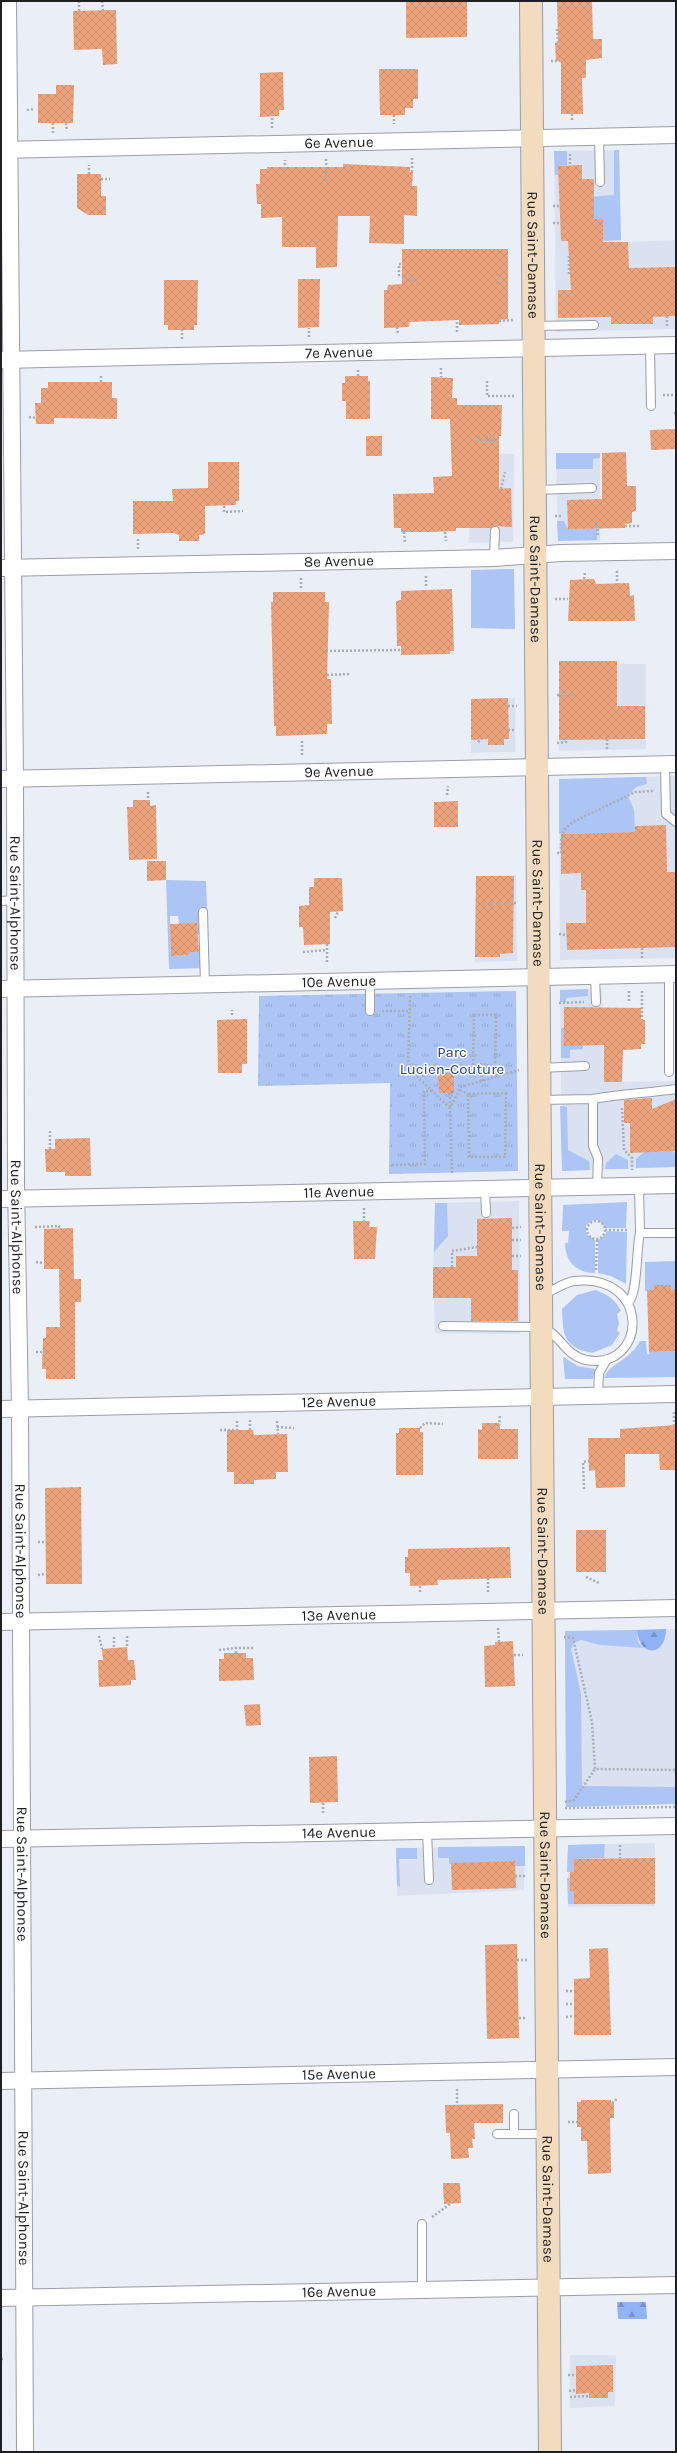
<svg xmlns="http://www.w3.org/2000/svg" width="677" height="2453" font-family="Karla,sans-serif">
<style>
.built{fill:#dae2f2}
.grass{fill:#acc5f4;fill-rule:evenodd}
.forest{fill:url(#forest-firs)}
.park{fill:url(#park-tufts)}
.building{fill:url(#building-cross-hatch)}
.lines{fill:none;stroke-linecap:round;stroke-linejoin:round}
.lane-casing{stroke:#9a9ea6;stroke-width:10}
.street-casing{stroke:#9a9ea6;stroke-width:18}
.secondary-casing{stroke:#9a9ea6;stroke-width:24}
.path{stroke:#a9adb4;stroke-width:2.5;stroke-dasharray:2 2;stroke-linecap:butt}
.lane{stroke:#fff;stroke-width:8}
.street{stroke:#fff;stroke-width:16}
.secondary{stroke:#f2dbbf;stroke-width:22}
.labels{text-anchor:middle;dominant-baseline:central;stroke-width:3;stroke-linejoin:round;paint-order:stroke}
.street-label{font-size:15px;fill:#1e2023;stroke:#fff}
.park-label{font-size:15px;fill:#214491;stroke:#fff}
</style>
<defs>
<pattern id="forest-firs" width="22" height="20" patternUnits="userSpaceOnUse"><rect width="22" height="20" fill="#90b3f5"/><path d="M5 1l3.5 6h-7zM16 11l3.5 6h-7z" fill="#7591c6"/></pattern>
<pattern id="park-tufts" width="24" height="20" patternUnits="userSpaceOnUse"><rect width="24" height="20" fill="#acc5f4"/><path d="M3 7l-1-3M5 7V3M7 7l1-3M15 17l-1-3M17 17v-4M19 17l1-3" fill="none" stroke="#94a9d1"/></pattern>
<pattern id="building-cross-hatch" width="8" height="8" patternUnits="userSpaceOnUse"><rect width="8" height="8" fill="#eda37c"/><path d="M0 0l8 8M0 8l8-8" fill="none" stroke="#cb8c6b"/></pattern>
</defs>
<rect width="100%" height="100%" fill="#eaeef7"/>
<!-- built -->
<path class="built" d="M619 150 621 242 676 240V329L556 332 554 151Z
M556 453H600V541H558Z
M514 454 513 542 469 543 471 455Z
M559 661H617V664H646V749L559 751Z
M515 698V752L471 753V699Z
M676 776V958L560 960 559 779Z
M516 875 517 961 475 962 476 876Z
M602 989 604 1082 676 1081V1167L562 1171 560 990Z
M519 1201 520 1334 435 1333 433 1267 435 1203Z
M676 1629V1804L566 1807 565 1631Z
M655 1843V1906L568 1907V1845Z
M525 1846 524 1890 397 1896 396 1848Z
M570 2355H616L615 2406 570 2408Z"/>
<!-- grass -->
<path class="grass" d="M614 150H619L621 240 598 241 603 231V219H589V197L614 195Z
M554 151H567V165L558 166V175H555Z
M556 453H600V458L593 459V469H556Z
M557 521H564L568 529 597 528V540L558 541Z
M514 569 515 629 471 628V570Z
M646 777 647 784 636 787 628 796 634 810 635 832 559 834V779Z
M166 880 206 881 209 968 169 969ZM170 916H178L179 924 197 934H201V952H189V955L171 956Z
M588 989V996L566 998V1002H560V990Z
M561 1028H564V1046L583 1045V1049L570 1050V1058H561Z
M560 1106 567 1107 568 1150 589 1161 590 1170 562 1171Z
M669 1148 676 1154V1167L636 1168V1159L644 1152H665Z
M616 1154 628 1160V1169H605L606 1163Z
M627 1202 626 1228H606L598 1220H594L586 1225V1234L595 1240V1273C576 1273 565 1261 565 1243H568L569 1231H562L563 1205Z
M435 1203H447L448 1236 434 1252Z
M607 1231 627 1232 626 1284 611 1276 598 1273V1240L605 1235Z
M676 1261V1290H671L670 1285H655L654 1290 645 1291V1262Z
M595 1290C607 1294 615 1299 621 1311L617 1314 619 1323 617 1331 620 1333 612 1345 592 1353C563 1347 563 1335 562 1309L577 1295Z
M640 1341H646L647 1354H650L649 1352 676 1351V1377L604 1378C609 1363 630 1361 640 1341Z
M563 1357 578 1366 595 1369 593 1379H565Z
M637 1630 638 1642 643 1648 600 1645 581 1640 574 1643 571 1649 581 1694 582 1786 676 1787V1804L566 1807 565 1631Z
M605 1844 604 1858 575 1859 574 1872H567L568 1845Z
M525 1846V1866H515V1861L449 1864V1858H438V1847Z
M396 1848H417V1859H399L400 1887 397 1885Z
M567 1878H570L574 1891V1904H568Z"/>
<!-- forest -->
<path class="forest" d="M666 1629C666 1657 639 1658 637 1630Z
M617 2302H646L647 2319H618Z"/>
<!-- park -->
<path class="park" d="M516 991 518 1171 389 1174 390 1083 258 1086 259 996Z"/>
<!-- building -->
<path class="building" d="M406 1H467V37L406 38Z
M557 1H592L593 39H602V58L586 60V78H582L583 114H561V64L560 61H556L555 43H558Z
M116 10 117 64 103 65 102 49 74 50 73 11Z
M379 69H418V99H413V108H405V115H380Z
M283 72 284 110H279V116L260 117V73Z
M56 85H74L73 123H38V94H56Z
M343 164 410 167V172H413L412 186H417V216L404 215V244L369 243 370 216H338L337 267 316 268V247H282V217L261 218V204H257L256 184H260V169H267V167H343Z
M582 165V179H594V219H603V242H628L629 268 676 267V316L653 317V324H611V317L558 318V290H571L568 241H561L558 166Z
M77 174H101V196H106V215H88L77 208Z
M402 249H508V319L499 320V324L459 325V320L409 322V327L384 328V290H387L388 285 402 284Z
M298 279H320L319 327 298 328Z
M164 280H198L197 325H194V330H168V325H164Z
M345 376H368V381H370V419H346V401H342V383H345Z
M431 377 453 378 452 398H457V405H502L501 436H499V489L511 488 512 527 495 526 491 528H456V531L430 532H401V528H394L393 494 434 493 433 477 452 476 450 419H431Z
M48 382H112V398H117V419L54 418V424H36L35 403H41V388H48Z
M676 429V449L651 450 650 430Z
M366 436H382V456H366Z
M626 452 627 486H636V511L632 512V523L625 524V528L568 529 567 500 602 499V453Z
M208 462H239V501H236V505L205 506V534L199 535V541H179V535L173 533 133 534V501H173L172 489 208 488Z
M594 579 596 584 629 583 630 596 634 595 635 621H568L570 580Z
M452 589 454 651H450V654L401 655V646H397L396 601 401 600V591Z
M273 592H325V602H329L327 679H331L332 724H327V734L276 736V726H274L271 602H273Z
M559 661H617V706H645V739L559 740Z
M508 698 509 739H504V745H488V739L471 740V699Z
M133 800H150V806L156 805 157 859 129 860 127 807H133Z
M458 801V827H434V802Z
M666 825 667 872H676V947L567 950 566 923H586V890H581V873L561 874V834L635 832V826Z
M147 861H166V880L147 881Z
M476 876H514L513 953 500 954V957H475Z
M314 878H342L343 911 330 912V944L304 945 303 927H299V906L309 905V887H314Z
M197 923 199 952H189V955L171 956 170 924Z
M564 1007 641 1008V1020H645V1044H641V1049L623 1050 622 1082H604V1045L564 1046Z
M247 1019V1064H242V1073H218L217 1020Z
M438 1073H454V1093H439Z
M652 1098V1109L676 1099V1151L630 1153V1123H624V1100Z
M90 1138 91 1176H65V1172H46L45 1149H55V1139Z
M512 1218V1270H518V1321H471V1298H433V1267H456V1256H477V1219Z
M353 1221H370L369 1227H377L375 1259H354Z
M73 1228 74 1279H81V1302H75V1379H46V1369H42L43 1338H46V1327H60L59 1269H44V1229Z
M654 1285H671V1290H676V1351L649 1352 647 1290H654Z
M482 1423H499L500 1429H518V1459H478V1429L482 1430Z
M676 1425V1470H660L659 1454H625V1487L596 1488 595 1470 589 1471 588 1438H620V1429Z
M399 1428H420V1432H423V1475H396V1433H399Z
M227 1430H253L254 1435 287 1434 288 1472H276V1479L254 1480V1484H234V1472H227Z
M81 1487 82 1584H46L45 1488Z
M576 1530H606V1572H576Z
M510 1547 511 1578 437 1580 438 1585 410 1586V1573H405V1557H408V1549Z
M513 1641 515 1686 485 1687 484 1646 495 1645V1642Z
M127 1647 128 1660H134L136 1680H131V1685L99 1687 98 1660H103L102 1649Z
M224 1653H246V1658H253L254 1680 219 1681V1659H224Z
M260 1704 261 1725 246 1726 244 1705Z
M337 1756 338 1802 310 1803 309 1757Z
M655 1858V1904H574V1891H570V1872H574V1859Z
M515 1861 516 1888 452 1890 451 1863Z
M517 1944 519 2038 487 2039 485 1945Z
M608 1948 611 2035H574V1979L590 1978 589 1949Z
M581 2100H611V2103H614V2118H610L611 2173 588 2174 587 2141H581V2127H577V2102H581Z
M503 2104V2123H474L475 2139H472L473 2148H468L469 2158 451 2159 450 2133H446L445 2105Z
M443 2183H460L461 2203 444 2204Z
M613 2365V2392H608V2398H589V2393L576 2394V2366Z"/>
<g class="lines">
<!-- lane casing -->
<g class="lane-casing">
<path id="lane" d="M599 137 600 182
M535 326 594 325
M650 346 651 406
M535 490 592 488
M494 558 495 531
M665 764 666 814 676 822
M1 901 15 900
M203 912 205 985
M595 976 596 1002
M370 1011V981
M539 1068 585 1066
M669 1072V974
M593 1099C621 1094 648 1093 676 1089
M540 1100 593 1099V1146L598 1158 597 1186
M639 1185 640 1233H676
M485 1188 486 1213
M628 1303C638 1294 636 1249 640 1233
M443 1326 541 1327C560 1333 564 1355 586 1360 648 1371 652 1272 574 1281 562 1283 554 1291 543 1294
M598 1395 599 1373 607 1359
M427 1831 429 1880
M514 2114V2134
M497 2134H547
M422 2224V2290"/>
</g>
<!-- street casing -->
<g class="street-casing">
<g id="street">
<path id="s1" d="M8 1 15 779 16 1184 20 1408 25 2452"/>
<path id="s2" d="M1 150 676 135"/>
<path id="s3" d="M1 360 676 345"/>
<path id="s4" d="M2 568 494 558 561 553 676 551"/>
<path id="s5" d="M1 779 676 764"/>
<path id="s6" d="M1 989 676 974"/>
<path id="s7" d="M1 1199 676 1185"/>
<path id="s8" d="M1 1409 676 1394"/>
<path id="s9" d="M1 1622 676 1608"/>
<path id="s10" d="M1 1839 676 1826"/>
<path id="s11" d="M1 2081 676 2067"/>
<path id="s12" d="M1 2298 676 2285"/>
</g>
</g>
<!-- secondary casing -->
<g class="secondary-casing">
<g id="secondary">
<path id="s13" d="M531 1 550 2452"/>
</g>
</g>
<!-- path -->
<path class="path" d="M102 1 103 11
M79 11V1
M557 29 558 43
M551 61H560
M27 110 34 109
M572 114V121
M394 115V124
M53 123V133
M66 123 67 131
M272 128V116
M570 154V165
M326 159 327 183
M285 169V160
M412 172V158
M89 174V165
M101 179H110
M553 206H560
M553 223H561
M569 256V276
M401 264H399V275L418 283
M497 274V285
M667 316V328
M499 321 514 320
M397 327 398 335
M457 332V321
M309 337V328
M182 339V330
M441 368V377
M358 376V369
M487 381V396H515
M101 382V374
M663 395H676
M674 413H676
M29 417 36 418
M479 436V442H492L493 435
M486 442 487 436
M492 442 498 441
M501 489 505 472
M224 506V512L243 511
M555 516H563
M597 521 598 536
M625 526H640
M404 532 405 543
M445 532 446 541
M138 539V549
M617 571V584
M584 579 585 572
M426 586V576
M301 588V578
M555 599H568
M326 651 401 650
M327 675 350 674
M557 695H573V691
M508 706H517
M508 730H516
M607 739V749
M478 742 482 739
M557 743 566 742V740
M302 755V739
M148 792V800
M447 795 448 786
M557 853H561C561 838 560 831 573 822L635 792 653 791
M486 904 517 903
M335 918 338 912
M559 934 566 935
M327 944V964
M303 952 327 950
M642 958V948
M629 991V1003
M642 991V1020
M410 996 408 1068 450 1108
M559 1003 584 1002
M382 1011H410
M232 1015V1010
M474 1015H496L495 1066H473Z
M481 1063 482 1081
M460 1090 472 1097
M450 1093V1107
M506 1093 505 1157H469L468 1094Z
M622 1108 624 1150 632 1158V1170
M50 1131V1149
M392 1165 425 1164 424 1091H432
M452 1173 450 1108 461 1087 519 1070
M364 1208V1221
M587 1230a9 9 0 1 1 18 0a9 9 0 1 1-18 0Z
M35 1227 59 1226V1229
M512 1228 521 1227
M605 1230H627
M512 1240H521
M512 1256H521
M36 1262 44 1263
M452 1267V1251L477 1247
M596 1270 597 1239
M36 1352H46
M674 1412V1425
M250 1420V1430
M277 1421 278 1434
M499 1426 500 1416
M277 1427 294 1428
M420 1428 425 1423 443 1424
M220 1430H237V1421
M584 1489 583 1462 589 1461
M38 1542H45
M38 1575 46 1574
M586 1577 599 1583
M488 1578V1593
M420 1586V1594
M498 1628 499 1642
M99 1636 102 1649
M127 1636V1647
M114 1637V1648
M564 1637 573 1638 592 1722 595 1769 676 1770
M219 1650 236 1648
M236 1653V1648H254
M514 1655H523
M565 1802 574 1800 595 1769
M323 1803V1815
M565 1808 676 1807
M620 1845V1858
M515 1876H525
M1 1882H2
M517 1960H527
M566 1991H574
M566 2004H574
M566 2017 574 2016
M519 2018H526
M457 2089V2105
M612 2103 618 2098
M568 2122H577
M432 2217 450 2204
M1 2359H5
M568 2375H576
M569 2391 576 2390
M570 2397 589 2396"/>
<!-- lane -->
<use href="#lane" class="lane"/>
<!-- street -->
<use href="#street" class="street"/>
<!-- secondary -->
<use href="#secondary" class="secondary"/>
</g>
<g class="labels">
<!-- street labels -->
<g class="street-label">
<text stroke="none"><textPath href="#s2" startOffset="338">6e Avenue</textPath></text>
<text stroke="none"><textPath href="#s13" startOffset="254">Rue Saint-Damase</textPath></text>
<text stroke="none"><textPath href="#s3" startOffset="338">7e Avenue</textPath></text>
<text stroke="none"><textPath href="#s4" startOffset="337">8e Avenue</textPath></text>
<text stroke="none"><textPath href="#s13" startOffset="578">Rue Saint-Damase</textPath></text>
<text stroke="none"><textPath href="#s5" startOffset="338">9e Avenue</textPath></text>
<text stroke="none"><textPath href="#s1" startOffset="902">Rue Saint-Alphonse</textPath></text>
<text stroke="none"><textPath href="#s13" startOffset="902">Rue Saint-Damase</textPath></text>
<text stroke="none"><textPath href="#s6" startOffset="338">10e Avenue</textPath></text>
<text stroke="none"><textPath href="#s7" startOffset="338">11e Avenue</textPath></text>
<text stroke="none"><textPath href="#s1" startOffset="1226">Rue Saint-Alphonse</textPath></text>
<text stroke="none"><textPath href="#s13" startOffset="1226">Rue Saint-Damase</textPath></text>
<text stroke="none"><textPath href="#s8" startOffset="338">12e Avenue</textPath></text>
<text stroke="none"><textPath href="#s1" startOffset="1550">Rue Saint-Alphonse</textPath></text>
<text stroke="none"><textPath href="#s13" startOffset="1550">Rue Saint-Damase</textPath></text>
<text stroke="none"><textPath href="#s9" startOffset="338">13e Avenue</textPath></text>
<text stroke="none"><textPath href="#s10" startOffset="338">14e Avenue</textPath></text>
<text stroke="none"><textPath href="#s1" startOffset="1873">Rue Saint-Alphonse</textPath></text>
<text stroke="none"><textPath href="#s13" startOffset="1874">Rue Saint-Damase</textPath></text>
<text stroke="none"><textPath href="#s11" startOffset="338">15e Avenue</textPath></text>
<text stroke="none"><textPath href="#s1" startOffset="2197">Rue Saint-Alphonse</textPath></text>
<text stroke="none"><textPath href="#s13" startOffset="2198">Rue Saint-Damase</textPath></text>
<text stroke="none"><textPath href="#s12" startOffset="338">16e Avenue</textPath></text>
</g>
<!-- park labels -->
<g class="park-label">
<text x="452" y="1052">Parc<tspan x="452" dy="17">Lucien-Couture</tspan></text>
</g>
</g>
<!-- border -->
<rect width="677" height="2453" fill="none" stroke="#1e2023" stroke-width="4"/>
</svg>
